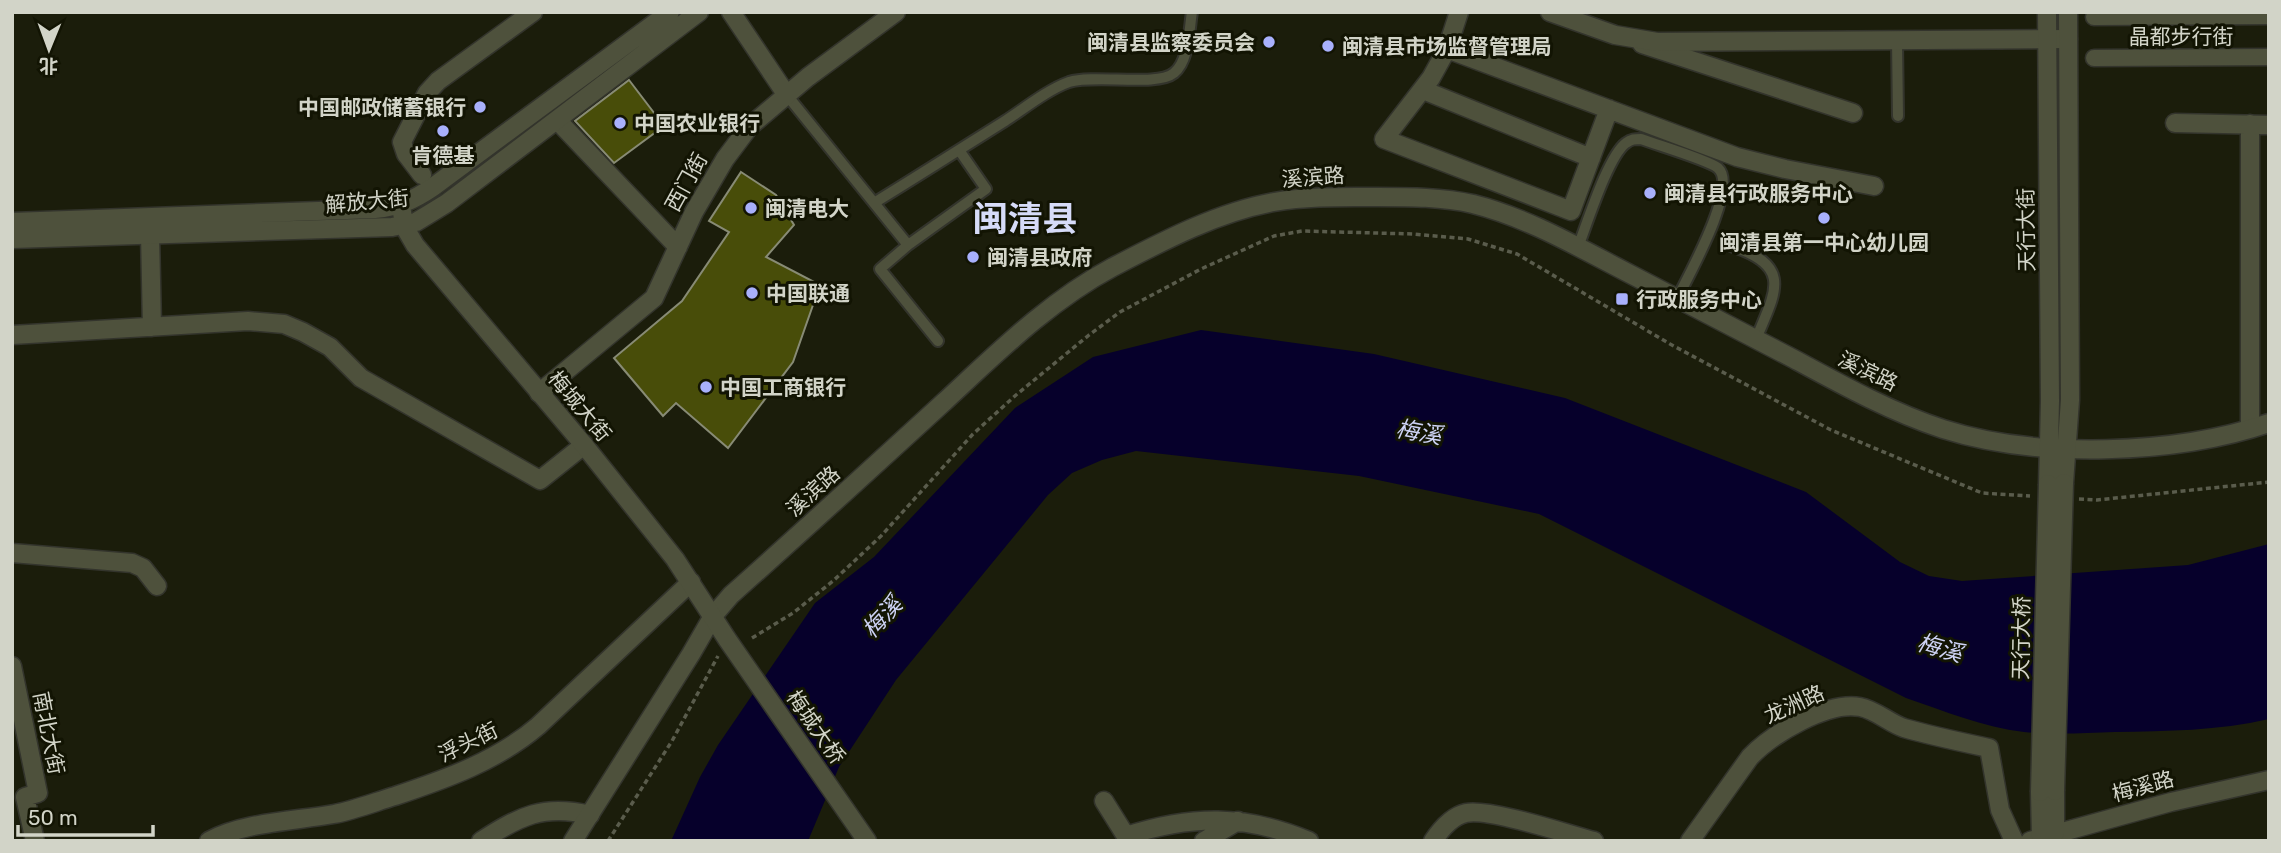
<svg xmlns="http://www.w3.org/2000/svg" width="2281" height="853" font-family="Rubik,'Noto Sans SC',sans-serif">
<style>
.water{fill:#06002b}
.building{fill:#484d09;stroke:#888b75;stroke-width:2}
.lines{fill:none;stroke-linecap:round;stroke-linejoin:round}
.service-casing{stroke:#33342c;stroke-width:14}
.pedestrian-casing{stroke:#33342c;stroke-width:19}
.minor-casing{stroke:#33342c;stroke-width:21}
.tertiary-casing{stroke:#33342c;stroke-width:21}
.secondary-casing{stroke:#33342c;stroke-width:21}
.path{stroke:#5a5c4c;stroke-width:3.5;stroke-dasharray:5 3.5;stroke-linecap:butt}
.service{stroke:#4e513c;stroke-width:10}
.pedestrian{stroke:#4e513c;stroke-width:16}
.minor{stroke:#4e513c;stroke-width:18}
.tertiary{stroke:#4e513c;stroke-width:18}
.secondary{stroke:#4e513c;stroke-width:18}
.secondary-bridge-casing{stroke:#33342c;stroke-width:21;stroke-linecap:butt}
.secondary-bridge{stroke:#4e513c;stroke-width:18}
.poi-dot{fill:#a8b0fc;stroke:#121403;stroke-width:2.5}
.labels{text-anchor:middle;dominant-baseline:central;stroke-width:6;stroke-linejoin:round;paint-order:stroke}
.street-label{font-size:21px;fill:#d2d4c8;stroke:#121403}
.poi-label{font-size:21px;font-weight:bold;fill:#d2d4c8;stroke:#121403;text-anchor:start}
.water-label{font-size:23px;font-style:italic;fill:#ced3f5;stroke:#121403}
.town-label{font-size:35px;font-weight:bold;fill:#d6dbf8;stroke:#121403}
</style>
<rect width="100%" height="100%" fill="#1b1d0b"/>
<!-- water -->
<path class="water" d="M1201 330 1374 354 1565 398 1806 492 1900 562 1929 576 1962 581 2188 565 2269 544V719C2218 731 2167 731 2115 732 2085 733 2053 735 2024 732 1983 727 1944 711 1906 698L1539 514 1359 476 1136 451 1102 460 1072 473 1048 495 896 680 839 767 808 841H671L700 777 718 745 815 603 874 557 1015 408 1093 357Z"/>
<!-- building -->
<path class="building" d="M629 80 664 126 614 163 575 121Z
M741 172 776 195 794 225 766 257 820 285 793 362 728 448 676 403 663 416 614 358 682 301 729 232 709 221Z"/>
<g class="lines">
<!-- service casing -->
<g class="service-casing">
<path id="service" d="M1897 41 1898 116
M786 94 908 245 880 269 938 341
M874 203C918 176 962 148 1005 121 1025 108 1047 90 1069 82 1095 74 1157 87 1174 73 1189 61 1189 30 1192 12
M908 245 986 189 959 150
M1731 246C1793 266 1776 291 1756 339
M1578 247C1587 224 1608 156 1626 143 1631 139 1635 139 1641 139 1657 145 1708 160 1718 168 1739 187 1688 276 1677 299"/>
</g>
<!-- pedestrian casing -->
<g class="pedestrian-casing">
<path id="pedestrian" d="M2094 17 2269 16
M2094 58 2269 57"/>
</g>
<!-- minor casing -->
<g class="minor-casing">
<path id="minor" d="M1459 12 1447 49 1431 78 1384 139 1571 211 1609 109
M1642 44 1853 113
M1447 49 1737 157 1785 169 1874 186
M1423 90 1591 158
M2175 123 2269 125
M2250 124V428
M422 175 406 154 402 142 427 93 438 81 533 12
M150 234 152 327
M12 335 248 321 284 324 303 332 330 347 361 378 540 480 584 445
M12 553 132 563 143 568 157 586
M1104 801 1129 841
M1126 836C1191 815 1245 814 1309 841
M209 841C243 822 296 821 334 814 355 810 375 802 395 796 446 779 497 761 538 726L691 582
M481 841C520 816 543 804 590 815
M1204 841 1238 821"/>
</g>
<!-- tertiary casing -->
<g class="tertiary-casing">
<path id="tertiary" d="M731 12 786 94
M1550 12 1615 35 1657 42 2068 39
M558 121 678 247
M539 393 654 298 694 212 725 159 749 127 808 77 896 12
M12 666 38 793 25 797 35 841
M573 841 691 654 713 616 731 595C803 531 873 467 944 402 997 353 1049 301 1113 267 1163 241 1218 212 1274 202 1308 196 1343 197 1378 197 1410 197 1442 197 1473 204 1529 218 1581 249 1632 275 1686 303 1740 331 1794 359 1842 385 1891 412 1943 429 2037 459 2175 455 2269 423
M1433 841C1441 829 1452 816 1466 813 1489 808 1567 834 1594 841
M1690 841 1750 757C1772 734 1827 701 1860 707 1876 710 1889 723 1904 728 1932 736 1961 742 1989 748L2000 810 2014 841
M2030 841 2171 802 2269 780"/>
</g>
<!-- secondary casing -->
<g class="secondary-casing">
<path id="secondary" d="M2047 12 2050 401 2048 484
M401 205 404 226 415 245 584 445 675 559 727 639 867 841
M12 222 375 209C398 207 414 200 433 187L670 12
M12 239 392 227 416 222 447 203 699 12
M2064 483 2070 400 2068 12
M2040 792 2041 837
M2055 833V791"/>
</g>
<!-- path -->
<path class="path" d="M2079 499 2097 500 2269 482
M752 638 793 613 833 581 881 536 973 434 1016 395 1089 335 1120 312 1201 269 1274 236 1302 231 1413 234 1468 239 1517 254 1670 344 1831 430 1982 493 2030 496
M608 841 672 741 718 656"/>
<!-- service -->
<use href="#service" class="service"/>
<!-- pedestrian -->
<use href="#pedestrian" class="pedestrian"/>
<!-- minor -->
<use href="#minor" class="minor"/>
<!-- tertiary -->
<use href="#tertiary" class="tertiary"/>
<!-- secondary -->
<use href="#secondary" class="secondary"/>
<!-- secondary-bridge casing -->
<g class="secondary-bridge-casing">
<path id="secondary-bridge" d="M2055 791 2064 483
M2040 792 2048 484"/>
</g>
<!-- secondary-bridge -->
<use href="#secondary-bridge" class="secondary-bridge"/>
</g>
<!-- markers -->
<g class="poi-dot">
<circle cx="1269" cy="42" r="7"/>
<circle cx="1328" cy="46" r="7"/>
<circle cx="480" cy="107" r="7"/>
<circle cx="620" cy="123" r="7"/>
<circle cx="443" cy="131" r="7"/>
<circle cx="1650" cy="193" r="7"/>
<circle cx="751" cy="208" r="7"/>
<circle cx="1824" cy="218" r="7"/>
<circle cx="973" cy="257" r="7"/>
<circle cx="752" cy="293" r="7"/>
<rect x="1615" y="292" width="14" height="14" rx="3.5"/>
<circle cx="706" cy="387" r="7"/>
</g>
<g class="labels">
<!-- street labels -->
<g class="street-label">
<text x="2181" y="36">晶都步行街</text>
<text transform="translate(1313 177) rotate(-4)">溪滨路</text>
<text transform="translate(686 182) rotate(-61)">西门街</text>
<text transform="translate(367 201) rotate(-5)">解放大街</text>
<text transform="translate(2026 230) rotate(-91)">天行大街</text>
<text transform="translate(1868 371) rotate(26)">溪滨路</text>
<text transform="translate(580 406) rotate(50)">梅城大街</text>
<text transform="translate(813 491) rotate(-42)">溪滨路</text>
<text transform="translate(2021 638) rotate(-89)">天行大桥</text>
<text transform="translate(1794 704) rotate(-24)">龙洲路</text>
<text transform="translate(816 727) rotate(55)">梅城大桥</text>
<text transform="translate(49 733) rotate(79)">南北大街</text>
<text transform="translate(468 742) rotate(-26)">浮头街</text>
<text transform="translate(2143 786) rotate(-15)">梅溪路</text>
</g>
<!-- poi labels -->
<g class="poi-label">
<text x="1255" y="42" text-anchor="end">闽清县监察委员会</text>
<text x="1342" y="46">闽清县市场监督管理局</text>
<text x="466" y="107" text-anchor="end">中国邮政储蓄银行</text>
<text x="634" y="123">中国农业银行</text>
<text x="443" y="155" text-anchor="middle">肯德基</text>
<text x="1664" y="193">闽清县行政服务中心</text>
<text x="765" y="208">闽清电大</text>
<text x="1824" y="242" text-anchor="middle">闽清县第一中心幼儿园</text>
<text x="987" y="257">闽清县政府</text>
<text x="766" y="293">中国联通</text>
<text x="1636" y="299">行政服务中心</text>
<text x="720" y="387">中国工商银行</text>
</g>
<!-- water labels -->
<g class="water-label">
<text transform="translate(1419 432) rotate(10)">梅溪</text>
<text transform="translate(882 617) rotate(-47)">梅溪</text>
<text transform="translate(1940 648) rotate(16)">梅溪</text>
</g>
<!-- town labels -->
<g class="town-label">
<text x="1025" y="219">闽清县</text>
</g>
</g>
<!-- border -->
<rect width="2281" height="853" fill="none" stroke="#d2d4c8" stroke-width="28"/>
<!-- north arrow -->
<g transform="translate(49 49) rotate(181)" stroke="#121403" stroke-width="5" paint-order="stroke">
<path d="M0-5L12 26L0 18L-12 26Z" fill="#d2d4c8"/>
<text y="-10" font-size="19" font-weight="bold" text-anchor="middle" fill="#d2d4c8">北</text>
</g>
<!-- scale -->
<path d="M18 825v10h135v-10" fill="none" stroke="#d2d4c8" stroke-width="3.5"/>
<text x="28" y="825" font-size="21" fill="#d2d4c8" stroke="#121403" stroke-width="5" paint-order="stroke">50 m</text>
</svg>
